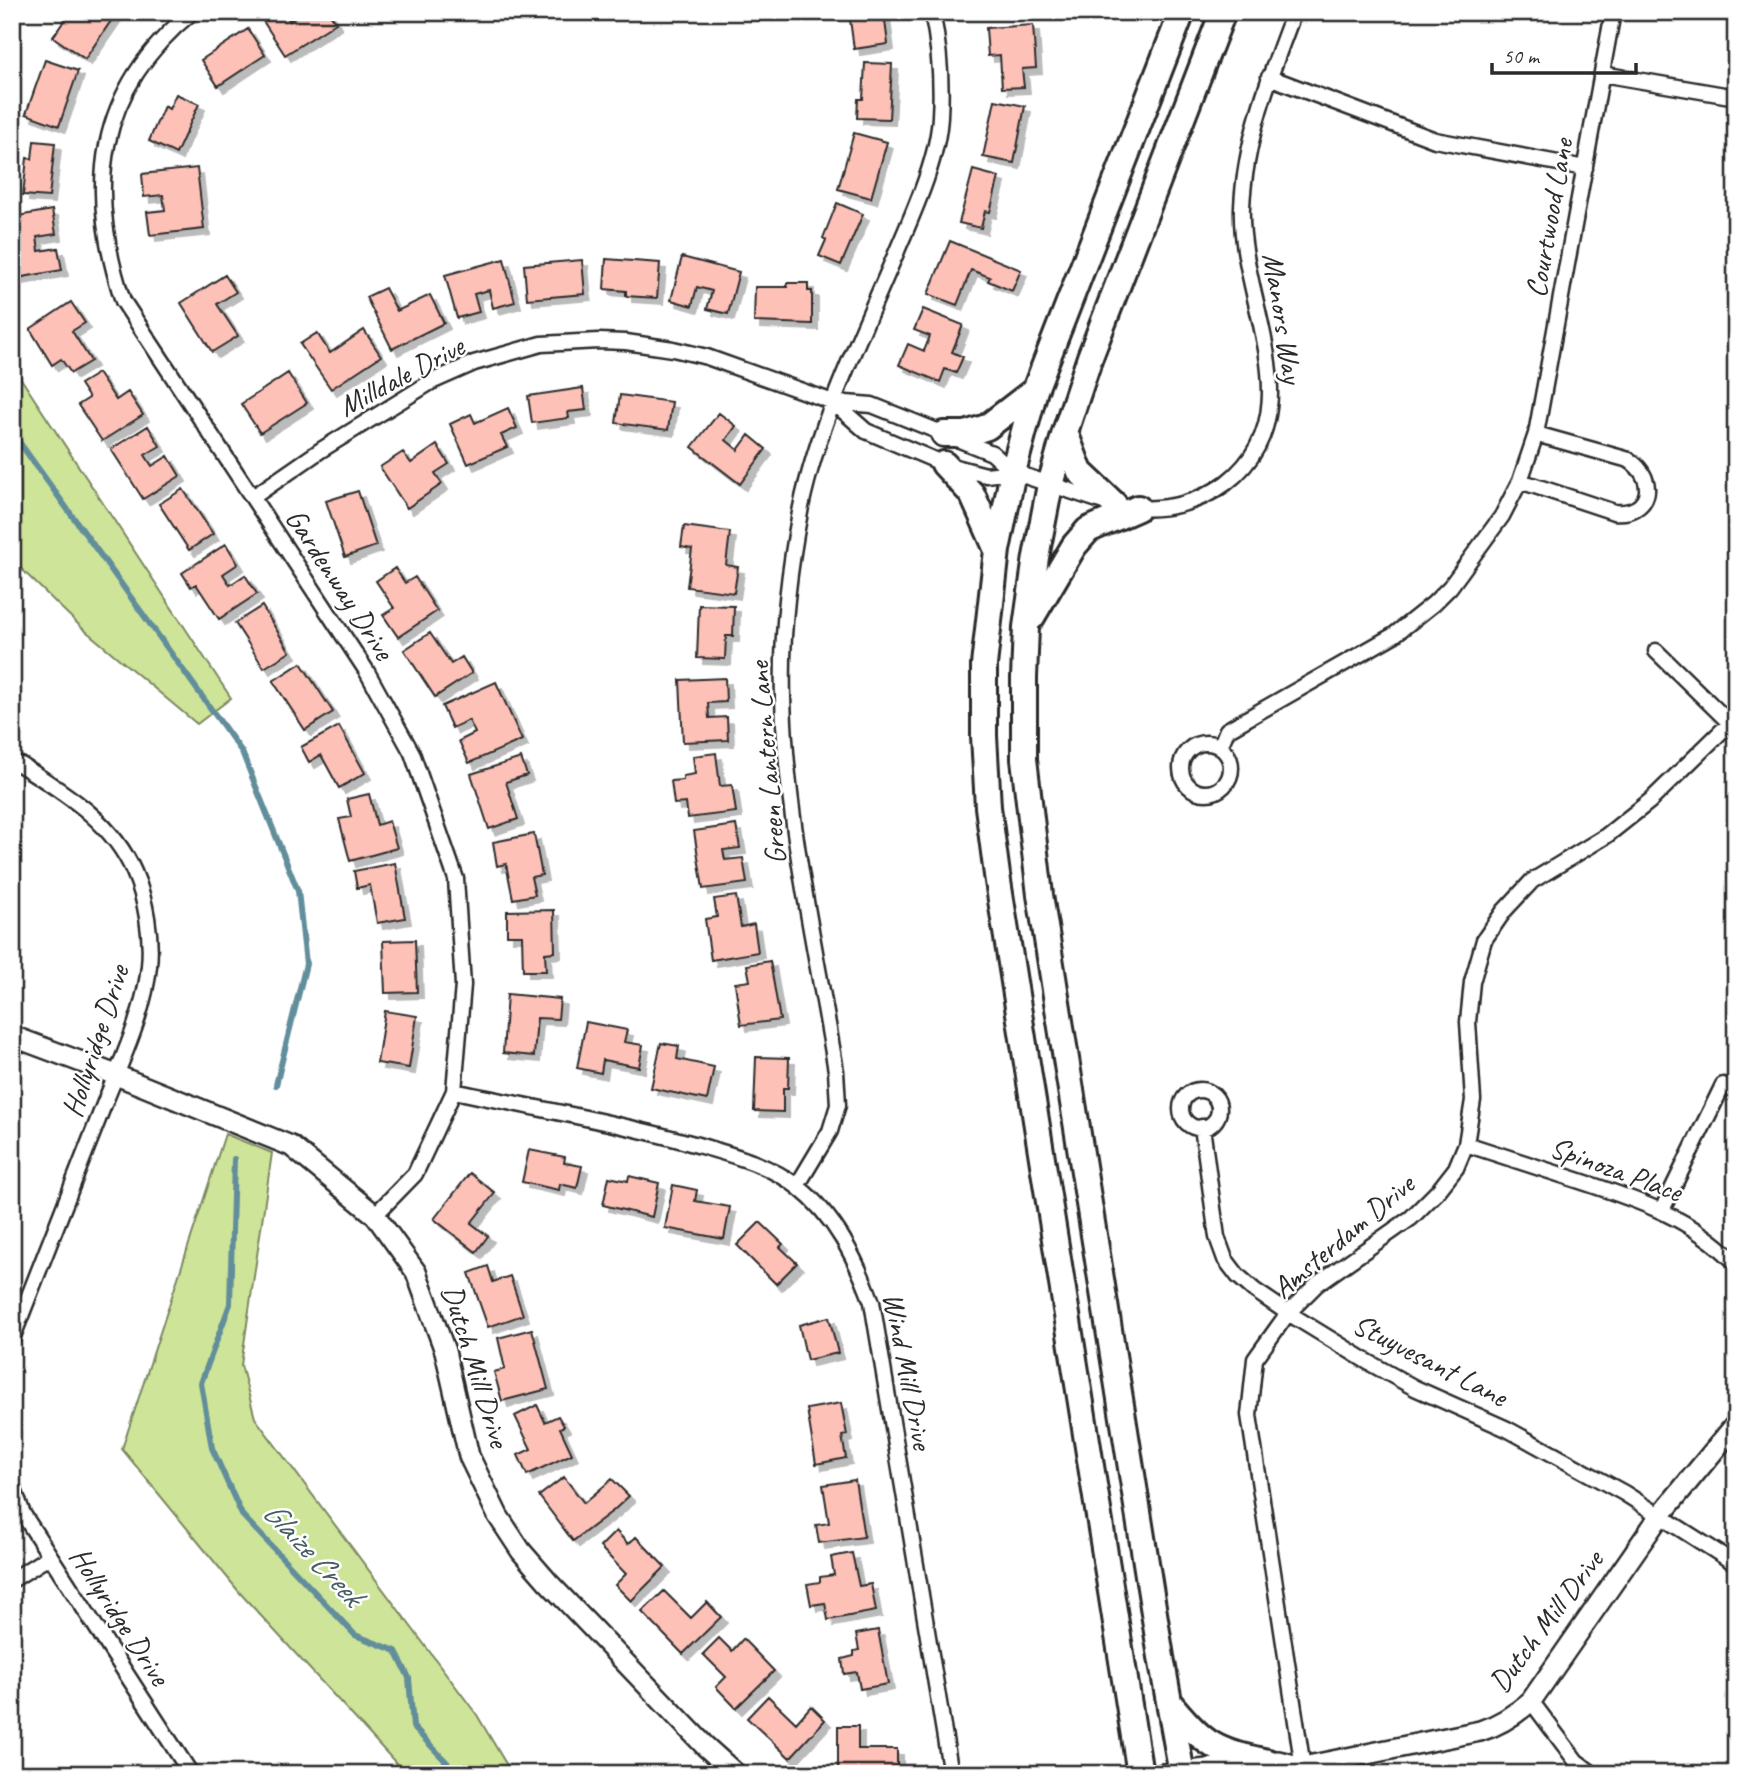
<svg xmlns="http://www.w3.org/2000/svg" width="1748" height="1786" font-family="Caveat,sans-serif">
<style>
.green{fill:#cee499;stroke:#7c8862;stroke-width:2}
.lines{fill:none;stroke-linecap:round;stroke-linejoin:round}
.stream{stroke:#628e9c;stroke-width:6}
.building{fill:#fdc1b7;stroke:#2b2b2b;stroke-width:2;filter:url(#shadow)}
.minor-casing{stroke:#2b2b2b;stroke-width:19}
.tertiary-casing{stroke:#2b2b2b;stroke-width:24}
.trunk-casing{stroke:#2b2b2b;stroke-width:30}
.minor{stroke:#fff;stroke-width:14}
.tertiary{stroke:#fff;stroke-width:19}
.trunk{stroke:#fff;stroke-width:24}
.labels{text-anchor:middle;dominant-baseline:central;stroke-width:5;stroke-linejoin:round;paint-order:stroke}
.street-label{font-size:30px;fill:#2b2b2b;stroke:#fff}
.water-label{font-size:32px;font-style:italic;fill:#465d63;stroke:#fff}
</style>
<defs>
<filter id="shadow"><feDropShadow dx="6" dy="6" stdDeviation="0" flood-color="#0004"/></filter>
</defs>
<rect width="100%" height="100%" fill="#fff"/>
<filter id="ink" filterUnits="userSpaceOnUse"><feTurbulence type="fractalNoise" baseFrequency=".0143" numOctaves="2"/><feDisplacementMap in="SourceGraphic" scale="14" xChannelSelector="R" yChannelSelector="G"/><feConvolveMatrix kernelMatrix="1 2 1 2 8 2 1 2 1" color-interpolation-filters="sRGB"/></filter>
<g filter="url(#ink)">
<!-- green -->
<path class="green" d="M12 365 231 698 197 724 81 627 12 560Z
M225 1134 272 1153 241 1365 255 1418 477 1715 512 1774H406L240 1593 122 1449Z"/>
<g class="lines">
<!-- stream -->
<path class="stream" d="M12 432 242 752 298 891 306 964 276 1085
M234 1159 230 1304 201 1383 212 1448 242 1515 355 1635 396 1651 409 1678 413 1727 458 1774"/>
</g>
<!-- building -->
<path class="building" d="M70 12H117L85 59 53 37Z
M269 12H284L290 21 302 12H329L336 23 285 55 261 18Z
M849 12 884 13 888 44 854 49Z
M1033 25 1036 68 1022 69 1024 87 1002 88 1000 55 988 56 986 28Z
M248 29 265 55 218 86 201 60Z
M45 60 78 71 59 126 26 114Z
M865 63 892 64 889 119 857 118 858 99H863Z
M176 94 199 104 176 154 149 141 164 106 169 109Z
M995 100 1025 106 1014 163 983 157Z
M854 133 887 142 871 198 838 189Z
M34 141 55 143 49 197 23 195 27 158 32 159Z
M197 168 204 229 150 235 147 212 165 210 163 195 144 197 142 174Z
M973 170 999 177 990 212 985 211 981 228 959 223Z
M837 203 863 214 841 265 819 256 826 240 823 238Z
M52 210 56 234 37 237 39 251 58 248 62 270 17 278 12 251V217Z
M950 241 1021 270 1012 291 988 281 990 277 971 270 957 305 928 294Z
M682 257 739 272 728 314 707 309 712 291 697 287 692 306 671 300Z
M504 259 515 302 493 308 489 290 474 294 479 312 457 318 445 275Z
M606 259 660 263 657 298 626 296V291L604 289Z
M582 260 585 294 527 299 524 265Z
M225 275 236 292 217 304 238 336 212 352 181 303Z
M787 283H808V291H812V324L754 322 755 287H787Z
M385 288 397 311 430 295 444 323 392 349 366 297Z
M71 302 85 323 72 331 91 361 71 373 61 359 52 365 30 329Z
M923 309 963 325 952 352 963 357 956 373 945 369 940 382 899 365 908 344 924 351 930 336 914 330Z
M364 330 381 356 331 389 300 344 317 333 330 353Z
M98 373 116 400 128 392 143 415 102 441 78 405 89 398 80 384Z
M288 373 307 403 260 433 241 404Z
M583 388 586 410 568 412 569 418 532 423 528 396Z
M620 395 672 402 668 430 616 423Z
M508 408 517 428 501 435 507 447 468 464 450 424 471 414 475 423Z
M719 413 736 426 726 440 738 450 749 435 766 449 740 484 692 447Z
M148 426 160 446 145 455 152 466 168 456 180 476 143 499 111 449Z
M437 445 449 464 435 473 442 484 407 508 380 467 403 452 411 463Z
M183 489 213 534 189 550 159 504Z
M358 491 376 546 345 557 326 501Z
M684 526 730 532 726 565 738 567 734 593 687 587 692 549 681 547Z
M226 544 238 564 223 574 230 585 245 575 257 594 219 619 196 584 191 587 182 573Z
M395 568 405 583 415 577 437 611 398 637 383 615 394 608 376 581Z
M699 605 734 606 733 636H726L725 659 697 658Z
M262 606 290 652 264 668 235 623Z
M430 633 451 664 462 657 472 673 435 697 404 650Z
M301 663 333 712 305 730 273 681Z
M725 678 726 702 708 703 709 718 727 717 728 740 683 742 680 680Z
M496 682 522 740 469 763 459 741 475 733 469 720 452 728 442 706Z
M339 726 365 773 339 788 321 755 309 762 301 747Z
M716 753 720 786 732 785 736 812 688 818 686 803 674 804 671 781 683 780V776L695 774 693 756Z
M521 758 527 775 506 782 518 819 489 829 471 774Z
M369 794 377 825 389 821 397 848 350 861 339 819 351 817 347 799Z
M736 825 740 848 723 850 725 860 743 858 747 883 703 889 694 831Z
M534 834 542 875 531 877 535 895 513 899 506 864 497 866 493 842Z
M395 863 405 918 377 923 370 885 357 888 354 871Z
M736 896 741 927 754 924 758 952 711 960 705 919 717 917 714 899Z
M554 910 555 952 545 953 546 971H523L522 935H507V911Z
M415 940 417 992 385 993 383 941Z
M770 961 780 1020 741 1025 735 983 750 981 747 965Z
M507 994 560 999 558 1019 537 1018 534 1056 503 1053Z
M385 1011 417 1016 409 1068 377 1063Z
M586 1022 627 1030 624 1042 643 1045 639 1067 603 1060 601 1073 577 1068Z
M661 1043 679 1046 677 1059 714 1067 707 1100 651 1088Z
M756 1057 789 1058 788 1088H783V1112L754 1111Z
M529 1150 565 1157 564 1163 582 1166 577 1188 560 1184 559 1190 522 1182Z
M470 1173 495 1193 471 1223 488 1236 476 1252 434 1219Z
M629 1176 659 1183 652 1217 603 1205 609 1177 628 1181Z
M673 1185 697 1190 695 1201 730 1207 724 1239 665 1228Z
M760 1222 783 1244 780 1247 797 1263 776 1284 737 1245Z
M488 1266 493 1282 510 1276 523 1315 488 1327 469 1273Z
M829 1317 838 1353 807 1360 799 1325Z
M532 1329 548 1389 502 1401 494 1372 505 1369 498 1338Z
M841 1403 847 1435 842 1436 846 1458 816 1464 807 1409Z
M537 1405 545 1422 558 1416 564 1426 560 1428 572 1454 527 1475 518 1455 531 1449 515 1416Z
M564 1477 584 1503 612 1479 629 1496 614 1510 573 1541 539 1496Z
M855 1480 864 1537 819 1543 816 1525 829 1523 823 1485Z
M616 1531 628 1544 636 1537 665 1567 631 1601 615 1585 626 1574 600 1547Z
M852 1553 859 1586 871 1584 876 1611 828 1620 825 1603 811 1605 807 1584 820 1582V1577L834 1575 831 1557Z
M664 1591 691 1618 707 1602 721 1617 683 1654 642 1612Z
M878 1630 888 1684 860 1689 857 1672 844 1674 842 1659 854 1656V1651L859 1650 856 1634Z
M719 1638 732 1651 743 1639 774 1671 736 1708 716 1687 726 1677 703 1654Z
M768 1696 796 1723 811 1706 825 1720 790 1758 747 1718Z
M838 1726H858V1749H897V1774H838Z"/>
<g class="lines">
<!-- minor casing -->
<g class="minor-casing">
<path id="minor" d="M192 12C95 91 86 189 123 301L366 670 412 753 456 879 463 985 454 1091 415 1174 375 1215
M1602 74 1736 97
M1269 77 1435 140 1585 168
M833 402 866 431 944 464 986 475 1013 472
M1520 481 1614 512C1650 516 1659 480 1629 460L1536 434
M253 497 321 450 431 382 474 363 541 344 599 341 626 342 673 349 707 357 833 402 872 405 992 453 1013 472 1107 503
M1130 507C1164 512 1199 503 1226 483 1317 413 1238 299 1242 207 1245 139 1270 75 1294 12
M1656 651 1735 728
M1181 768a25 25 0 1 1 50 0a25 25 0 1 1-50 0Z
M1220 747 1227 730 1394 635 1433 604 1450 587 1502 516 1520 481 1536 434 1613 12
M12 763 21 765C66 794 112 821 134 872 146 899 152 937 149 966 145 1012 120 1064 103 1107 73 1184 42 1261 12 1339
M1181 1109a19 19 0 1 1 38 0a19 19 0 1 1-38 0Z
M454 1091C534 1108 615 1122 694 1144 729 1154 769 1164 798 1187 835 1216 856 1259 872 1302L951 1774
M1202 1127 1217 1237 1225 1259 1238 1276 1254 1290 1288 1313 1368 1362 1415 1388 1507 1429 1624 1493 1736 1564
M1466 1144C1504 1156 1542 1169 1580 1181 1638 1200 1692 1218 1736 1263
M797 1186 830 1131 838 1105 836 1071C816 947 786 823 783 697 781 634 789 569 801 507 820 418 862 334 897 251 914 211 938 159 940 116 942 82 939 45 932 12
M1662 1210 1723 1085
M12 1484 23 1514 191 1774
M12 1580 50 1556
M1531 1701 1576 1761 1593 1774
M1304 1774 1249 1415 1255 1359 1288 1313 1317 1284 1411 1218 1438 1191 1456 1168 1466 1144 1473 1100 1468 1022 1472 982 1484 940 1504 911 1532 881 1606 836 1650 801 1730 723"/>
</g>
<!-- tertiary casing -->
<g class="tertiary-casing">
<path id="tertiary" d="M12 1036 116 1075 291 1146 375 1215 416 1272 445 1351 469 1456 498 1516 521 1551 548 1582 705 1746 736 1774
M1163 1774 1278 1761 1303 1767 1480 1731C1500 1725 1515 1715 1531 1701L1659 1517 1736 1424"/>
</g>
<!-- trunk casing -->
<g class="trunk-casing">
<path id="trunk" d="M1065 432 1080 472 1114 504
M944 434H966L987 427 1035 390
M944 464 972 494 997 550
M1032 617 1074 546 1088 530 1138 508
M1172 1706C1207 1747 1215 1751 1268 1762
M1140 1774 997 875 988 807 984 736V665L997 550 1013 472 1035 390 1182 12
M1182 1774 1161 1657 1040 895 1024 759V678L1026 627 1036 557 1050 485 1065 432 1090 357 1223 12"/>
</g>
<!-- minor -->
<use href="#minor" class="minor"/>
<!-- tertiary -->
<use href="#tertiary" class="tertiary"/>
<!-- trunk -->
<use href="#trunk" class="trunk"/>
</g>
</g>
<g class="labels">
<!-- street labels -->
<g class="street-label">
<text transform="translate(1549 218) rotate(-80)">Courtwood Lane</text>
<text transform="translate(1283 318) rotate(81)">Manors Way</text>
<text transform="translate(401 376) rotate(-28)">Milldale Drive</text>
<text transform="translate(340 584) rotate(57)">Gardenway Drive</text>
<text transform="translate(767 763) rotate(-95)">Green Lantern Lane</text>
<text transform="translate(95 1041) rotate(-72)">Hollyridge Drive</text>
<text transform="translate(1616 1169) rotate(20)">Spinoza Place</text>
<text transform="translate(1343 1236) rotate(-40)">Amsterdam Drive</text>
<text transform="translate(1430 1360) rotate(27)">Stuyvesant Lane</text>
<text transform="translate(476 1366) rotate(73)">Dutch Mill Drive</text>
<text transform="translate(908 1371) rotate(79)">Wind Mill Drive</text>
<text transform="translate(120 1616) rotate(57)">Hollyridge Drive</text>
<text transform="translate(1546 1621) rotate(-53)">Dutch Mill Drive</text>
</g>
<!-- water labels -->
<g class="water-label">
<text transform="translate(313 1553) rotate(47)">Glaize Creek</text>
</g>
</g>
<!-- margin -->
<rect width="1748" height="1786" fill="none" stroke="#fff" stroke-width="42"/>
<rect x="21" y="21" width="1706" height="1744" fill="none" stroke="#2b2b2b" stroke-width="2.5" filter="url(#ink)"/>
<!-- scale -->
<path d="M1492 63v10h144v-10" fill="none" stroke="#2b2b2b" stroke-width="3.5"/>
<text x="1503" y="63" font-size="21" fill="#2b2b2b" stroke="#ffffff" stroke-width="5" paint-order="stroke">50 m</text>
</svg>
